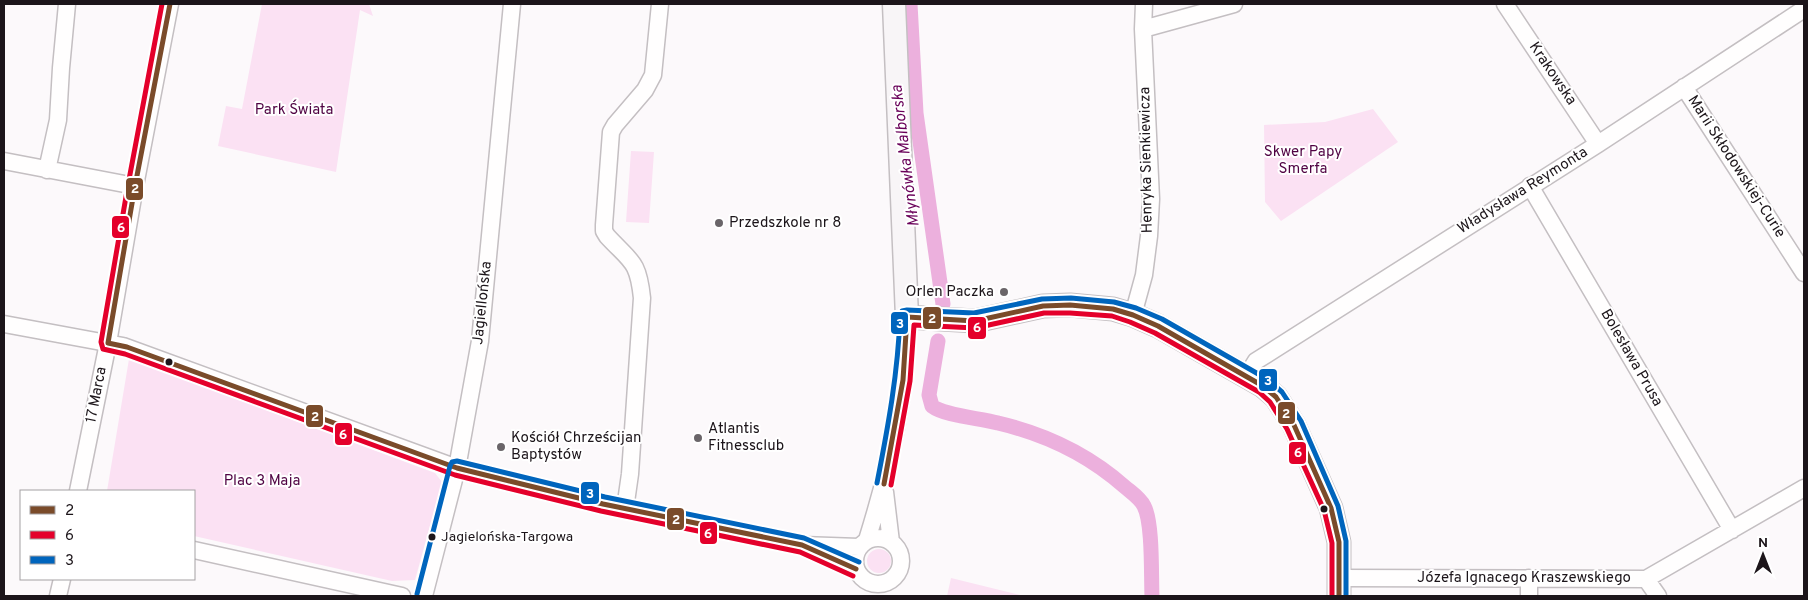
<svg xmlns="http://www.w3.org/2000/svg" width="1808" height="600" font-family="Overpass,sans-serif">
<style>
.green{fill:#fbe1f3}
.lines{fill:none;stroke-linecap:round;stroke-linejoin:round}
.canal{stroke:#ecb0dd;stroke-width:15}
.street-casing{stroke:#c4bfc2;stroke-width:19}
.secondary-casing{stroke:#c4bfc2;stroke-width:25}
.street{stroke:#fffefe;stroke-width:16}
.secondary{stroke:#f8f5f7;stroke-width:22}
.bus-1-casing{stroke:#fff;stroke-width:9}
.bus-2-casing{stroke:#fff;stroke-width:9}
.bus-3-casing{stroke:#fff;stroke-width:9}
.bus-1{stroke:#7a4b2a;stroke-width:5}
.bus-2{stroke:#e4002b;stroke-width:5}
.bus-3{stroke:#0065bd;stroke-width:5}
.poi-dot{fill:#6a6569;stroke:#fff;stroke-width:2}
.bus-dot{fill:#1c151a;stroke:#fff;stroke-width:2}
.labels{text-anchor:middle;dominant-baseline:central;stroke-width:4;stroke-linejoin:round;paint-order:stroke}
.bus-label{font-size:14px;fill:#1c151a;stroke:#fff;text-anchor:start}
.street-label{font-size:15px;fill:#1c151a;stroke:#fff}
.park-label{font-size:15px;fill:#500343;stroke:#fff}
.poi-label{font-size:15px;fill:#1c151a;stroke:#fff;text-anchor:start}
.water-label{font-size:16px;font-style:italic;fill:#690059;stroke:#fff}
.line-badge{stroke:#fff;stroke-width:2}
.badge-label{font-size:14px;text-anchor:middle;font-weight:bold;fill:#fff}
</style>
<rect width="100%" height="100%" fill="#fcf9fb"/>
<!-- green -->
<path class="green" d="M262 4H369L373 16 360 10 336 172 218 146 226 106 242 109Z
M1373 109 1398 142 1281 221 1265 202 1264 125 1325 122Z
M631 151 654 152 649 223 626 222Z
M129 359 435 473 442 482 415 580 392 581 194 536V491H107Z
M867 561a12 12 0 1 1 24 0a12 12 0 1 1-24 0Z
M951 578 1020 595V596H947Z"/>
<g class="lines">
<!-- canal -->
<path class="canal" d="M910 4 916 113 943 304
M938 341 929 395 932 406C945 416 980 418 998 423 1045 434 1089 455 1125 487 1132 493 1140 498 1144 506 1153 523 1151 575 1152 596"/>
<!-- street casing -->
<g class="street-casing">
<path id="street" d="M1505 4 1598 144
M1143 29 1234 4
M1684 87 1804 273
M4 161 135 186
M47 170 58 120 61 68 67 4
M1530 186 1732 530
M1133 315 1144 275 1149 236 1151 199 1143 29 1144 4
M4 324 123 346 457 468 603 504 802 545 859 547
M1246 377 1256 361 1272 351 1598 144 1804 9
M78 491 108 343 135 186 170 4
M885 492 891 542
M625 509 630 474 642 298C638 260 631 262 607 236L604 231V225L611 132 615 125 645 90 653 75 660 4
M855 561a23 23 0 1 1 46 0a23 23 0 1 1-46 0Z
M867 540C889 469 908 393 907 317
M808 548 856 569
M194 550 402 596
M1339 578 1646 579 1804 488
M1529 578V596
M1646 579 1658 596
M58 596 62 579
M424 596 457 468 480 341 512 4"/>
</g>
<!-- secondary casing -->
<g class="secondary-casing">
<path id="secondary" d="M894 4 907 317 975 321 1043 306 1070 305 1113 309 1133 315 1158 326 1263 386 1276 397 1294 425 1331 508 1339 542V596"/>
</g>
<!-- street -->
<use href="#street" class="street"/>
<!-- secondary -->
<use href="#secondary" class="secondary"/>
<!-- bus-1 casing -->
<g class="bus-1-casing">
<path id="bus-1" d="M170 4 135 186 108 343 127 347 457 468 603 504 802 545 856 569
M884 484 903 380 907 317 975 321 1043 306 1070 305 1113 309 1133 315 1158 326 1263 386 1276 397 1294 425 1331 508 1339 542V596"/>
</g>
<!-- bus-2 casing -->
<g class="bus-2-casing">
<path id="bus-2" d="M162 4 128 185 101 342 103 349 125 354 455 475 601 511 800 552 853 576
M891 485 910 381 914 325 975 328 1044 313H1070L1112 316 1130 322 1155 333 1259 392 1270 402 1287 429 1324 510 1332 543V596"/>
</g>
<!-- bus-3 casing -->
<g class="bus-3-casing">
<path id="bus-3" d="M877 483C888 427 898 373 900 316L902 311 907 310 974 313 1042 299 1071 298 1114 302 1136 308 1162 319 1267 379 1282 392 1301 421 1338 506 1346 541V596
M417 594 450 466 452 462 457 461 605 497 804 538 859 562"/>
</g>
<!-- bus-1 -->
<use href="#bus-1" class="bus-1"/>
<!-- bus-2 -->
<use href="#bus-2" class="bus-2"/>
<!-- bus-3 -->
<use href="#bus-3" class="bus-3"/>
</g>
<!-- markers -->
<g class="poi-dot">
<circle cx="719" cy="223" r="5"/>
<circle cx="1004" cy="292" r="5"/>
<circle cx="698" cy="438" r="5"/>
<circle cx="501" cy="447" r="5"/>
</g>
<g class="bus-dot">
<circle cx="169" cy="362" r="4.5"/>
<circle cx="1324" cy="509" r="4.5"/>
<circle cx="432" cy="537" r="4.5"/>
</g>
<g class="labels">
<!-- bus labels -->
<g class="bus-label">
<text x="441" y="537">Jagielońska-Targowa</text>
</g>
<!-- street labels -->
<g class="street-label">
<text transform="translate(1552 74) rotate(56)">Krakowska</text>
<text transform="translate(1147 160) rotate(-91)">Henryka Sienkiewicza</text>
<text transform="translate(1736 167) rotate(57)">Marii Skłodowskiej-Curie</text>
<text transform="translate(1523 191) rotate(-32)">Władysława Reymonta</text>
<text transform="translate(483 303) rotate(-84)">Jagiellońska</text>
<text transform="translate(1631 358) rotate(60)">Bolesława Prusa</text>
<text transform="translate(97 395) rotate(-79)">17 Marca</text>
<text x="1524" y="578">Józefa Ignacego Kraszewskiego</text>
</g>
<!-- park labels -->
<g class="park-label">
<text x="294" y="110">Park Świata</text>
<text x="1303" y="152">Skwer Papy<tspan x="1303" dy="17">Smerfa</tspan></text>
<text x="262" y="481">Plac 3 Maja</text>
</g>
<!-- poi labels -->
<g class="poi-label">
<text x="729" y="223">Przedszkole nr 8</text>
<text x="994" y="292" text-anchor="end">Orlen Paczka</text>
<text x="708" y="429">Atlantis<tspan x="708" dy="17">Fitnessclub</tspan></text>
<text x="511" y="438">Kościół Chrześcijan<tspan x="511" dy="17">Baptystów</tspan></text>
</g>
<!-- water labels -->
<g class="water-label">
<text transform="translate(906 156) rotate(-97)">Młynówka Malborska</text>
</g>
</g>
<g class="line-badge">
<rect x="125" y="177" width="19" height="24" rx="5" fill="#7a4b2a"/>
<rect x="111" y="215" width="19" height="24" rx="5" fill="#e4002b"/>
<rect x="922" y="306" width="20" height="24" rx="5" fill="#7a4b2a"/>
<rect x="890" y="311" width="19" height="24" rx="5" fill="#0065bd"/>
<rect x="967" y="316" width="20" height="24" rx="5" fill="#e4002b"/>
<rect x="1258" y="368" width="20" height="24" rx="5" fill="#0065bd"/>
<rect x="1277" y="401" width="19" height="24" rx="5" fill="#7a4b2a"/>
<rect x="305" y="404" width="19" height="24" rx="5" fill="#7a4b2a"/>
<rect x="334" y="422" width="19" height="24" rx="5" fill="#e4002b"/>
<rect x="1288" y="441" width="19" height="24" rx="5" fill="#e4002b"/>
<rect x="580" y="481" width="20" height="24" rx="5" fill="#0065bd"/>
<rect x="666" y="507" width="19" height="24" rx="5" fill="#7a4b2a"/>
<rect x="699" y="521" width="19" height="24" rx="5" fill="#e4002b"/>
</g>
<g class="badge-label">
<text x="135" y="193">2</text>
<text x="121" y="232">6</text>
<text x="932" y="323">2</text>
<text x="900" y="328">3</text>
<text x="977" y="332">6</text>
<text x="1268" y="385">3</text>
<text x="1286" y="418">2</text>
<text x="315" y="421">2</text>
<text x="343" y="439">6</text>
<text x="1298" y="457">6</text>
<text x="590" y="498">3</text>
<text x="676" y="524">2</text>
<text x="708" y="538">6</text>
</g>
<!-- border -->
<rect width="1808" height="600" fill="none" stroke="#1c151a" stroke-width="10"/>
<!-- legend -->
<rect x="20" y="490" width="175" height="90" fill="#ffffff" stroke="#a4a1a3"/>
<rect x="30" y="506" width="25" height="8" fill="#7a4b2a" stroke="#a4a1a3"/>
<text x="65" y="515" font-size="15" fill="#1c151a">2</text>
<rect x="30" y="531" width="25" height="8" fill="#e4002b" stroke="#a4a1a3"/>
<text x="65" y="540" font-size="15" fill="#1c151a">6</text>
<rect x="30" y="556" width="25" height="8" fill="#0065bd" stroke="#a4a1a3"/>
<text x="65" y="565" font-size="15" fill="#1c151a">3</text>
<!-- north arrow -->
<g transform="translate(1763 555)" stroke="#ffffff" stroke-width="4" paint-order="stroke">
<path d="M0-4L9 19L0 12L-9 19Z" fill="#1c151a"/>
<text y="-8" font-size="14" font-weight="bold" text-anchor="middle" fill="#1c151a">N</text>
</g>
</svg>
